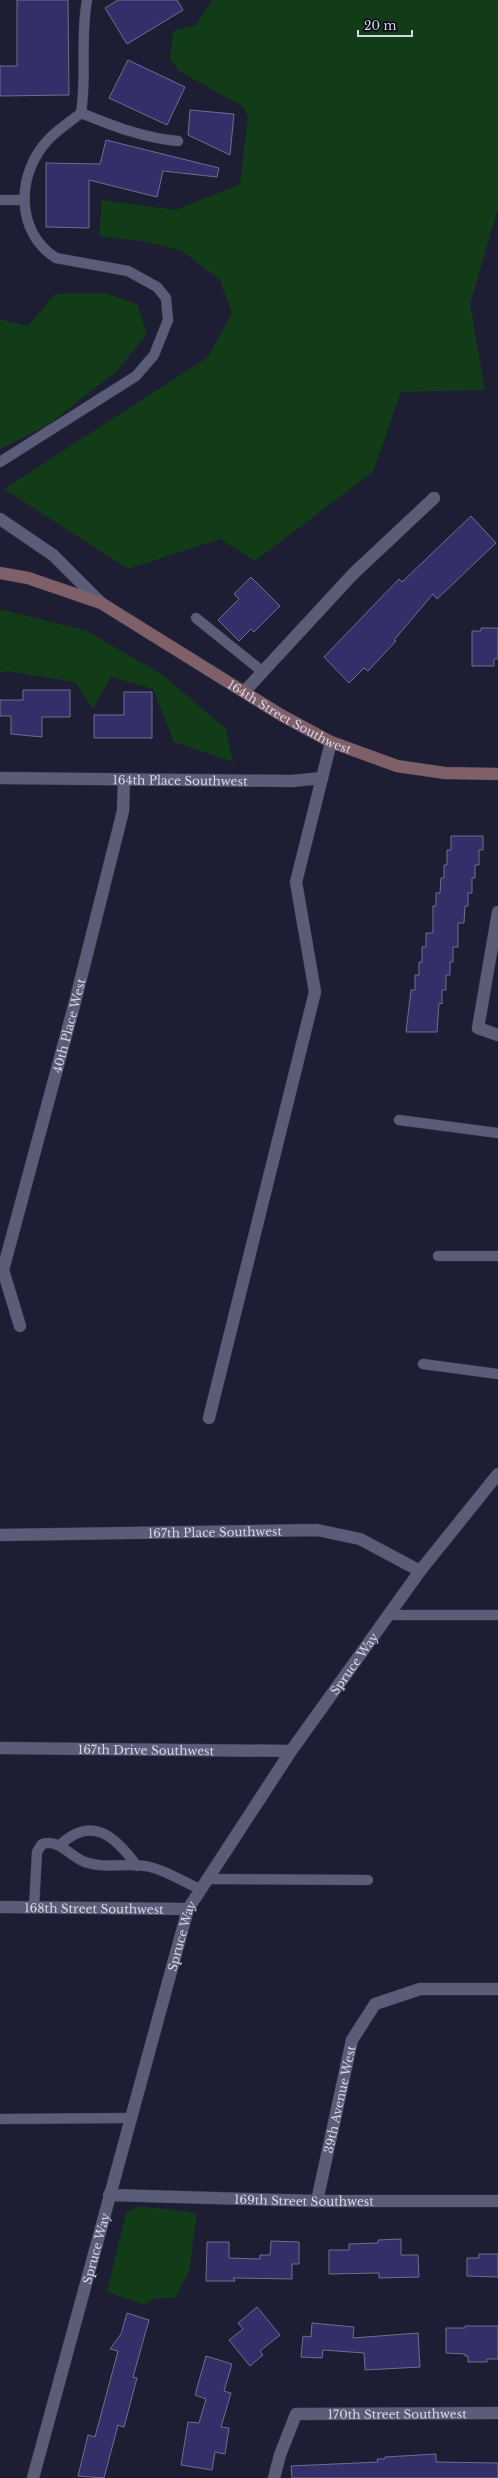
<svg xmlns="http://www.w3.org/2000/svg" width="498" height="2478" font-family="'Libre Baskerville',serif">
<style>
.green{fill:#123c17}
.building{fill:#322f69;stroke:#6e6f8c}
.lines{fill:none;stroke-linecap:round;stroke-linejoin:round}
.service-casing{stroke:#39384b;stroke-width:11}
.minor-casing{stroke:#39384b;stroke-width:13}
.tertiary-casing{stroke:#39384b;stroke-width:13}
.secondary-casing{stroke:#39384b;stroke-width:13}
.service{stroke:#5b5d78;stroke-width:10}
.minor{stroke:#5b5d78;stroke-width:12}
.tertiary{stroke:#5b5d78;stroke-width:12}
.secondary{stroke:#806068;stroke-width:12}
.labels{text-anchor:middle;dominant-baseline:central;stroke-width:3;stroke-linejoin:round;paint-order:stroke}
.street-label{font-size:12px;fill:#d4d5e5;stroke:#080913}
</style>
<rect width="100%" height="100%" fill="#1d1d34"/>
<!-- green -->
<path class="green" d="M212 0H498V209L470 304 485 390 401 392 373 472 255 561 220 539 128 569 4 489 208 357 232 313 220 280 182 251 147 242 99 236 102 200 176 210 240 184 248 116 242 106 179 71 170 59 173 31 196 25Z
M104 293 137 304 147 334 117 371 48 425 0 449V319L28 326 55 294Z
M0 609 87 631 164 676 226 729 233 762 174 742 153 689 111 677 93 709 75 682 7 671 0 673Z
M138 2206 197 2213 189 2272 175 2298H154L145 2305 107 2292 126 2213Z"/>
<!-- building -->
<path class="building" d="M17 0H68L69 95 0 96V66H17Z
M118 0H177L183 10 127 44 105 8Z
M128 60 185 87 167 125 109 98Z
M190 110 234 114 230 155 188 135Z
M106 140 219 168 217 177 163 171 157 197 89 180V228L46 227V163L100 164Z
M471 516 496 543 437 599 433 594 394 640 396 641 368 671 364 668 349 683 324 657 399 579 402 582Z
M251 577 280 606 254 632 251 629 239 641 218 620 239 599 234 594Z
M481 628H498V659H494V666H472V631H481Z
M23 690H70V717H42V737L11 734V716H0V700H23Z
M124 692H152V738H94V715H124Z
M451 836H483V850H479V865H475V878H472V893H468V906H465L464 923H458V947H453V962H450V975H446V990H442V1004L439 1003 437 1032H406L411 990H415V975H419V962H422V947H426V933H433V906H436V893H440L441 878H444V865H447V850H451Z
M401 2239V2255H418L419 2277 379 2278V2273L329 2274V2250H349V2244L378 2243V2240Z
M271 2241 299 2242V2264H292V2279L233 2278 235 2281H206L207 2242H229V2258L260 2259V2255H270Z
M479 2254H498V2277L467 2276V2258H479Z
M257 2307 280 2335 260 2351 263 2355 250 2366 229 2340 243 2329 238 2323Z
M127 2313 149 2320 133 2377 137 2378 124 2427 118 2425 104 2478 78 2476 88 2435 95 2437 118 2351 110 2349 121 2334Z
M312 2323 354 2327 353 2338 418 2333 420 2367 365 2370 364 2353 323 2350 322 2358 301 2357 303 2336 311 2337Z
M465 2326H498V2359H487V2362H468V2356H465V2354L446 2353V2328H465Z
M206 2356 232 2364 224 2391 231 2393 221 2427 229 2428 225 2454 215 2452 212 2470 181 2465 188 2422 199 2423 206 2399 195 2395Z
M436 2454V2462L498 2463V2478H292L291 2466 378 2462 377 2459H385V2457Z"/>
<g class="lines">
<!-- service casing -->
<g class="service-casing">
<path id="service" d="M81 113C113 126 144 138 178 141
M0 200H24
M0 462 136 376 154 355 168 320 166 298 157 287 128 271 56 258C15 232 16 174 48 140 57 130 70 122 81 113 87 76 80 38 87 0
M196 618 263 672
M399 1120 498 1133
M438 1256H498
M423 1364 498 1374
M388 1615H498
M60 1845C92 1815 115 1836 137 1866
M207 1879 368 1880
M34 1908 37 1852 42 1844C60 1839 69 1856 85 1862 107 1870 128 1861 150 1867 167 1871 184 1882 200 1889
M0 2119 130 2118"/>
</g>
<!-- minor casing -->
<g class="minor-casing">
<g id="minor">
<path d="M244 692 353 574 434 498"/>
<path id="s1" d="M0 778 292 781 322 778 331 742"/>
<path d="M498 912 478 1028 498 1035"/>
<path id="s2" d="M3 1270 75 1002 123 811 124 780"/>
<path d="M3 1270 20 1326"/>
<path d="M209 1418 315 992 296 882 322 778"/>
<path id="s3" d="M0 1535 317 1530 360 1539 420 1571"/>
<path id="s4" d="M0 1748 291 1751"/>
<path id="s5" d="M0 1907 188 1909"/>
<path id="s6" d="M109 2195 317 2201H498"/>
<path id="s7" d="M317 2201 352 2040 375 2004 420 1989H498"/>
<path id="s8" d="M33 2478 188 1909 291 1751 420 1571 498 1474"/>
<path id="s9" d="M274 2478 280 2455 296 2414 498 2413"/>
</g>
</g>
<!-- tertiary casing -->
<g class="tertiary-casing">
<path id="tertiary" d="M0 519 53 555 101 603"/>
</g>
<!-- secondary casing -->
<g class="secondary-casing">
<g id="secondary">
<path id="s10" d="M0 573 28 578 101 603 281 715 331 742 397 766 445 773 498 774"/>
</g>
</g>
<!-- service -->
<use href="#service" class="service"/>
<!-- minor -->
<use href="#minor" class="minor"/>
<!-- tertiary -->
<use href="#tertiary" class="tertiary"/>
<!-- secondary -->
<use href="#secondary" class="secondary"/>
</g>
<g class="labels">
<!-- street labels -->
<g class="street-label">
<text stroke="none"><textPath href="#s10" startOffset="326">164th Street Southwest</textPath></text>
<text stroke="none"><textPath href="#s1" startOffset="180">164th Place Southwest</textPath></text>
<text stroke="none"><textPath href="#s2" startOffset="253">40th Place West</textPath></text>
<text stroke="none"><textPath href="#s3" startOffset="215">167th Place Southwest</textPath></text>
<text stroke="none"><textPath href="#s8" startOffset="886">Spruce Way</textPath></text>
<text stroke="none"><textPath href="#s4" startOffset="146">167th Drive Southwest</textPath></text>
<text stroke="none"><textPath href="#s5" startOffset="94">168th Street Southwest</textPath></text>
<text stroke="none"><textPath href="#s8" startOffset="562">Spruce Way</textPath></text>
<text stroke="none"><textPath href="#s7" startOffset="104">39th Avenue West</textPath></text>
<text stroke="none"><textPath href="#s6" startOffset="195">169th Street Southwest</textPath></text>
<text stroke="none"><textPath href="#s8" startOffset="238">Spruce Way</textPath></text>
<text stroke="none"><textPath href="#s9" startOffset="169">170th Street Southwest</textPath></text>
</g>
</g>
<!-- scale -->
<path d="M358 30v6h54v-6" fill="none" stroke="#d4d5e5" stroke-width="2"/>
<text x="364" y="30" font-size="12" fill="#d4d5e5" stroke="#080913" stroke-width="3" paint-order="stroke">20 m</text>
</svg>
